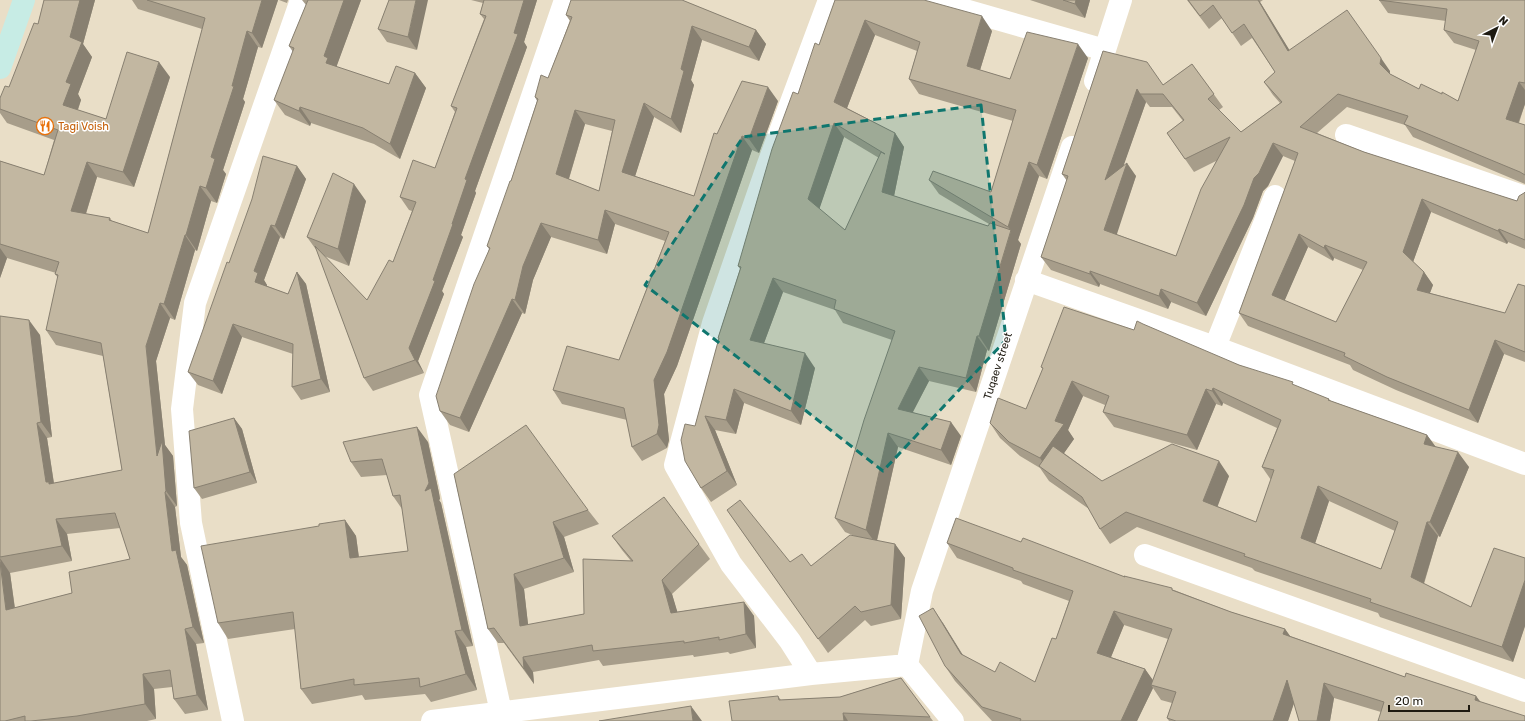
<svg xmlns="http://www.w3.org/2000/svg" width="1525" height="721" font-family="Rubik,sans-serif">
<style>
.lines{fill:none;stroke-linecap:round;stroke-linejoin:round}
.minor{stroke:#fff;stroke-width:22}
.secondary{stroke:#c7ece5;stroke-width:22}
.wall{fill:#a79d8a;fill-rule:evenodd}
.shaded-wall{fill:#888071}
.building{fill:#c2b7a1;stroke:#888071;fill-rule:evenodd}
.marked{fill:#0f766e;fill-opacity:0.2;stroke:#0f766e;stroke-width:3;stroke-dasharray:8 5;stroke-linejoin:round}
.labels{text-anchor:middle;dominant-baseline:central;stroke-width:3;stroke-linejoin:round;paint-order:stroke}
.food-label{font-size:11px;fill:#c56008;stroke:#fff;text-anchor:start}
.street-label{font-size:11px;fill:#1e1a11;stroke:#fff}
</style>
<rect width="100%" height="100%" fill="#e9dec7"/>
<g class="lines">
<!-- minor -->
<path class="minor" d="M930 0 1105 50
M1095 81 1121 0
M1346 135 1525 197
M1026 280 1215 347 1525 464
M1215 347 1275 196
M1145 555 1525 691
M811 674 790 641 731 564 675 465 713 323 768 164 829 0
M501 712 430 395 565 0
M233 721 191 523 182 409 195 303 301 0
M432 721 811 674 907 665
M953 721 907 665 922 591 1072 147"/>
<!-- secondary -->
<path class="secondary" d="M0 68 24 0"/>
</g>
<!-- wall -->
<path class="wall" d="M44 0H95L83 44 92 57 78 94 81 100 78 110 106 119 170 77 134 187 97 177 86 214 110 218 112 221 148 233 202 29 138 9 132 0H278L262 48 258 47 243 99 245 102 223 170 226 174 217 203 211 201 197 251 195 250 175 320 170 318 156 361 165 445 173 456 177 506 175 507 181 557 187 565 204 643 196 644 208 710 185 714 174 699 172 687 154 689 156 719 147 721H0V316L40 335 52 437 47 438 54 483 122 470 103 356 56 345 46 330 58 278 55 274 56 273 7 258 0 278V161L44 175 54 140 7 123 0 113V98L9 87 38 24ZM120 528 130 559 72 593 15 608 10 573 72 561 67 534Z
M279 0H288L287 3Z
M302 0H361L336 67 389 84 415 73 426 88 400 159 374 144 311 123 310 126 285 115 274 100 293 52 289 46 306 5Z
M389 0 417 50 387 42 378 29Z
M471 0H537L524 42 527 47 475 191 476 193 461 235 463 237 442 291 444 294 418 361 424 373 373 391 364 378 317 251 307 237 366 201 349 266 324 256 367 300 393 262 412 211 409 210 400 197 435 168 455 112 451 106 484 19 480 14 483 3Z
M835 0 992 31 980 70 1010 79 1088 58 1047 179 1039 176 1018 240 1021 244 989 351 987 350 976 392 929 381 913 412 961 436 951 465 898 447 877 541 895 544 905 558 901 619 871 626 865 620 828 653 727 510 790 562 811 566 857 537 845 532 835 518 892 340 843 323 835 310 783 292 764 343 815 368 801 425 744 403 736 434 715 430 737 485 711 502 701 488 695 426 719 339 718 338 740 269 738 266 798 94 819 45ZM875 35 917 51 909 79 919 94 1013 121 991 192 929 180 939 194 989 224 988 226 894 196 904 147 895 133 847 108ZM844 137 879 158 845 230 819 209Z
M1030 0H1090L1085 18Z
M1187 0H1263L1260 2 1289 50 1390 71V74L1419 89 1442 94 1458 101 1476 50 1454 43 1444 30 1446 21 1388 13 1379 0H1525V104L1519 123 1525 125V184L1413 137 1405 125 1347 107 1317 133 1364 152 1517 201 1525 192V249L1508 242 1507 244 1431 212 1413 262 1424 272 1433 285 1430 293 1505 313 1525 286V362L1504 354 1478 423 1396 390 1353 370 1350 365 1248 326 1239 313 1295 161 1283 156 1268 186 1263 191 1253 218 1206 316 1171 302 1168 309 1100 284 1099 287 1051 270 1041 257 1067 181 1062 174 1103 51 1163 85 1192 64 1223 107 1219 110 1241 132 1280 103 1273 95 1264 82 1275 72 1252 38 1241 46 1222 18 1209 29ZM1146 102 1150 107H1172L1183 121 1167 133 1194 172 1216 161 1176 256 1116 234 1136 176 1123 166ZM1308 247 1333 261 1334 258 1363 270 1336 322 1284 301Z
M684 1 756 30 766 44 759 61 702 40 691 80 694 85 681 133 654 117 635 176 694 196 717 134 778 101 759 153 752 150 677 366 664 394 669 440 667 448 642 461 632 447 627 420 562 404 553 390 619 360 665 241 615 224 607 254 551 237 533 280 525 314 522 313 469 432 450 425 440 411 489 249 487 246 511 181 537 101 535 97 548 78 570 21 566 15ZM585 124 612 131 599 191 569 179Z
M297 166 306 179 284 239 280 237 264 280 267 285V286L288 294 297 272 306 284 330 392 301 400 292 387 293 354 242 337 222 394 198 385 188 372 229 263Z
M1134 330 1239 365 1329 399 1331 401 1427 435 1435 446 1469 467 1440 537 1438 536 1424 584 1471 607 1525 558V626L1513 662 1380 617 1378 613 1255 571 1252 568 1137 527 1110 544 1100 529 1089 509 1049 481 1040 468 1020 456 1000 438 990 423 1026 409 1043 369 1041 367ZM1083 396 1105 405 1103 412 1114 427 1197 450 1216 404 1222 406 1223 403 1277 428 1262 467 1271 480 1256 522 1217 506 1229 476 1102 481 1064 453 1074 439 1068 430ZM1329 501 1395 531 1381 569 1315 543Z
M234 418 242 429 257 483 202 499 194 488Z
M428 442 439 493 440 499 439 500 441 503 473 646 466 647 477 690 431 702 425 694 365 700 362 695 312 704 301 689 295 629 228 639 218 623 319 526 345 520 356 536 359 557 408 551 402 509 393 496 387 475 361 477 351 462Z
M454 474 588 510 599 524 564 537 574 572 524 589 528 625 584 614 631 561 622 550 612 536 699 544 710 559 672 594 677 612 744 602 754 616 756 648 730 654 728 652 694 657 693 655 603 666 599 660 533 672 534 684 504 643H498L488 629Z
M1021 542 1125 577 1174 590 1231 612 1285 629 1290 636 1405 677 1476 696 1480 701 1381 712 1334 698 1330 721H1299L1294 703 1288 721H1169L1167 718 1172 703 1161 700 1153 688 1137 721H992L955 681 945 666 943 623 962 655 995 672 1035 682 1056 639 1069 601 1023 584 1021 581 957 558 947 543ZM1124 625 1168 639 1153 681 1145 669 1111 657Z
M901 678 933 721H732L778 696 781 700 840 697Z"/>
<!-- shaded-wall -->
<path class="shaded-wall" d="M80 0H95L83 44 92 57 78 94 81 100 74 120 63 105 70 37Z
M262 0H278L262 48 252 33Z
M344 0H361L336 68 326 63 324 56Z
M416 0H428L417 50 408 37Z
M524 0H537L524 42 527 47 475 191 476 193 461 235 463 237 442 291 444 294 418 361 424 373 415 360 409 348 452 224 465 179Z
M1076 0H1090L1085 18 1075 4Z
M1258 0H1259L1260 2 1298 64 1288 51Z
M982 16 992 31 977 80 967 66Z
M865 20 875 35 844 116 834 102Z
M692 26 702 40 691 80 694 85 681 133 671 119 681 69Z
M756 30 766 44 759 61 749 47Z
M247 31 258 47 243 99 245 102 223 170 226 174 217 203 206 188 211 157Z
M1078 44 1088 58 1047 179 1037 165Z
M1381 58 1390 71 1389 78 1380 64Z
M159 62 170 77 134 187 123 172Z
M415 73 426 88 400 159 390 144Z
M1519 82 1525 90V104L1515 132 1506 119Z
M768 87 778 101 759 153 749 139Z
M1137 89 1146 102 1114 193 1105 180Z
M644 103 654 117 632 186 622 172Z
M300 107 311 123 310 126 299 111Z
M575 110 585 124 566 188 556 174Z
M834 123 844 137 818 213 808 199Z
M895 133 904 147 892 206 882 192Z
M742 136 752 150 677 366 664 394 669 440 667 448 657 434 654 380Z
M1273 143 1283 156 1268 186 1263 191 1253 218 1206 316 1197 303 1254 178Z
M87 162 97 177 82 226 71 211Z
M1029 162 1039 176 1018 240 1021 244 989 351 979 336 1011 231 1008 227Z
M1127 163 1136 176 1114 243 1104 230Z
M297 166 306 179 284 239 275 226Z
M354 184 366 201 349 266 338 249Z
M200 186 211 201 197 251 186 235Z
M1422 199 1431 212 1412 265 1403 252Z
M605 210 615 224 607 254 598 240Z
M541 223 551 237 533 280 525 314 515 300 523 266Z
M271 225 280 237 264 280 267 285 264 295 255 282 254 271Z
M1499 229 1508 242 1507 244 1498 231Z
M1299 234 1308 247 1281 309 1272 295Z
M185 235 195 250 175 320 164 304Z
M1325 245 1334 258 1333 261 1324 248Z
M0 248 7 258 0 278Z
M1090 271 1100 284 1099 287 1090 274Z
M297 272 306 284 330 392 321 379Z
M1424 272 1433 285 1426 303 1417 290Z
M773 278 783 292 760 354 750 340Z
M1161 289 1171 302 1168 309 1159 296Z
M512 299 522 313 469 432 460 418Z
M160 303 170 318 156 361 165 445 173 456 177 506 166 491 157 456 146 346Z
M29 320 40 335 52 437 41 422Z
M233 324 242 337 222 394 213 381Z
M977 336 987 350 976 392 966 378Z
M1495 340 1504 354 1478 423 1469 410Z
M805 353 815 368 801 425 791 411Z
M919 367 929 381 907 423 898 409Z
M1072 381 1083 396 1068 430 1074 439 1050 473 1040 458Z
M1213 388 1223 403 1222 406 1212 391Z
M734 389 744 403 736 434 726 420Z
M1206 389 1216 404 1197 450 1187 435Z
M705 416 715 430 737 485 727 471Z
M234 418 242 429 257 483 250 472Z
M951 422 961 436 951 465 941 450Z
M37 423 47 438 55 491 46 482Z
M417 427 428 442 439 493 440 499 439 500 441 503 473 646 462 630 425 491Z
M888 433 898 447 876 544 866 530Z
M1427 435 1438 450 1424 444Z
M1458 452 1469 467 1440 537 1430 522Z
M1219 461 1229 476 1214 516 1203 501Z
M1318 486 1329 501 1312 553 1301 538Z
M165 492 175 507 181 557 187 565 204 643 193 627 172 551Z
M56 519 67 534 72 561 62 546Z
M345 520 356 536 361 574 350 558Z
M553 522 564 537 574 572 564 558Z
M1427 522 1438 536 1421 592 1411 577Z
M895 544 905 558 901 619 891 605Z
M0 558 10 573 17 625 6 610Z
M514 574 524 589 530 641 520 626Z
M662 580 672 594 682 627 671 613Z
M1525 580V626L1513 662 1502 647Z
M744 602 754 616 756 648 746 634Z
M933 608 943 623 971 668 961 654Z
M1114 611 1124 625 1107 667 1097 653Z
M185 629 196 644 208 710 197 695Z
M1285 629 1295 643 1283 634Z
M455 631 466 647 477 690 466 674Z
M523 657 533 672 534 684 524 669Z
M1145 669 1155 683 1151 685 1153 688 1137 721H1121Z
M143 674 154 689 156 719 145 704Z
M1287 680 1297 694 1288 721H1273Z
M1324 683 1334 698 1330 721H1317Z
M1476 696 1486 711 1475 700Z
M691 706 702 721H693Z
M843 713 848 721H844Z"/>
<!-- building -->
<path class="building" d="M44 0H80L70 37 82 42 66 82 71 84 63 105 106 119 127 52 159 62 123 172 87 162 71 211 110 218 109 220 148 233 205 18 147 0H262L252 33 247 31 232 86H234L211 157 215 159 206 188 200 186 186 235H185L164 304 160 303 146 346 157 456 162 441 166 491 165 492 172 551 176 550 193 627 185 629 197 695 174 699 170 670 143 674 145 704 77 716 31 721H25V716L5 721H0V562L6 610 72 593 69 572 130 559 115 513 56 519 62 546 0 557V316L29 320 41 422 37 423 46 482H49V484L122 470 101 343 46 330 58 275 55 274 59 262 0 244V161L44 175 58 130 0 109V98L5 86 9 87 34 23 38 24Z
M308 0H344L324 56 328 58 326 63 389 84 396 66 415 73 390 144 363 128 300 107 299 111 274 100 294 48 289 46Z
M389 0H416L408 37 378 29Z
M484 0H524L514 33 518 34 465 179 467 180 452 224H453L433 280 435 281 409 348 415 360 364 378 315 246 367 300 389 260 393 262 416 202 400 197 413 160 435 168 457 108 451 106 486 16 480 14Z
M571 0H682L756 30 749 47 692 26 681 69 684 71 671 119 644 103 622 172 694 196 714 133 717 134 742 81 768 87 749 139 742 136 667 352 654 380 659 425 657 434 632 447 624 408 553 390 567 346 619 360 669 232 605 210 598 240 541 223 523 266 515 300 512 299 460 418 440 411 436 396 474 284 490 248 487 246 510 181H511L538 99 535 97 541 75 548 78 572 17 566 15ZM575 110 615 120 599 191 556 174Z
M835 0H924L982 16 967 66 1010 79 1027 32 1078 44 1037 165 1029 162 1008 227 929 180 933 171 991 192 1016 110 909 79 920 42 865 20 834 102 895 133 882 192 988 226 990 223 1011 230 979 336H977L966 378 919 367 898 409 951 422 941 450 888 433 866 530 835 518 864 420 895 331 834 309 836 300 773 278 750 340 805 353 791 411 734 389 726 420 705 416 727 471 701 488 685 461 681 440 685 424 695 426 719 338H718L741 267 738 266 772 149 793 92 798 94 815 43 819 45ZM834 123 885 154 881 152 845 230 808 199Z
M1063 0H1076L1075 4Z
M1188 0H1258L1288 51 1347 10 1381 58 1380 64 1390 74 1419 89 1421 84 1442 94V92L1458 101 1479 41 1444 30 1447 9 1379 0H1525V83L1519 82 1506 119 1525 125V175L1520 172 1404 124 1408 116 1338 94 1300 127 1364 152 1517 201 1519 196 1524 193 1525 192V240L1499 229 1498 231 1422 199 1403 252 1424 272 1417 290 1505 313 1518 284 1525 286V352L1495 340 1469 410 1387 377 1344 356 1345 353 1239 313 1298 153 1273 143 1259 173 1254 178 1244 205 1197 303 1161 289 1159 296 1090 271V274L1041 257 1068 176 1062 174 1103 51 1147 62 1163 85 1192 64 1214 94 1208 99 1241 132 1282 102 1264 82 1275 72 1244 24 1232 33 1213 5 1200 16ZM1137 89 1140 94H1163L1184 120 1167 133 1185 159 1230 137 1201 189 1176 256 1104 230 1127 163 1105 180ZM1299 234 1324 248 1325 245 1367 262 1336 322 1272 295Z
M263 156 297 166 275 226 271 225 254 271 258 273 255 282 288 294 297 272 321 379 292 387 293 344 233 324 213 381 188 372 227 262 229 263 252 199Z
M333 173 354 184 338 249 307 237Z
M1064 307 1134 330 1137 321 1143 324 1239 365 1293 382 1292 384 1329 399 1328 400 1427 435 1424 444 1458 452 1430 522H1427L1411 577 1471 607 1494 548 1525 558V580L1502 647 1370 602 1371 599 1244 556 1245 554 1126 512 1100 529 1082 497 1039 466 1053 446 1102 481 1172 444 1219 461 1203 501 1256 522 1274 470 1262 467 1281 420 1213 388 1212 391 1206 389 1187 435 1103 412 1109 396 1072 381 1055 421 1064 424 1040 458 1009 442 990 423 998 398 1026 409 1043 368 1041 367ZM1318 486 1398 522 1381 569 1301 538Z
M234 418 250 472 194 488 189 431Z
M526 425 588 510 553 522 564 558 514 574 520 626 584 614 583 559 633 561 612 536 664 497 699 544 662 580 671 613 744 602 746 634 719 640V637L684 643V641L593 651 592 645 523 657 524 669 494 628 488 629 454 474Z
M417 427 428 478 429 483 425 491 431 488 462 630 455 631 466 674 420 687 419 678 354 685V679L301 689 293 612 218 623 201 546 319 526V524L345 520 350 558 408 551 400 495 393 496 382 459 351 462 343 442Z
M740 500 790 562 802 554 811 566 850 535 895 544 891 605 861 612 855 606 818 639 727 510Z
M956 518 1021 542 1023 538 1125 577 1124 576 1172 588V590L1231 612 1285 629 1283 634 1343 655 1405 677 1406 673 1476 696 1475 700 1525 716V721H1378L1384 702 1324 683 1317 721H1299L1287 680 1273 721H1176L1167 718 1176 692 1151 685 1172 629 1114 611 1097 653 1145 669 1121 721H1020L1021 719 982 707 945 666 919 616 933 608 961 654 995 672 1000 662 1035 682 1052 638 1056 639 1073 591 1013 570V568L947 543Z
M901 678 930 717 843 713 844 721H732L729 701 778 696 779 700 840 697Z
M691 706 693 721H599Z"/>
<!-- marked area -->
<path class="marked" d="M981 105 1006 340 883 471 645 285 743 137Z"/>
<!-- icons -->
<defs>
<g id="restaurant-ring" transform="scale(0.9)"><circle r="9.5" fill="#fff" stroke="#e8710a" stroke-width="1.5"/><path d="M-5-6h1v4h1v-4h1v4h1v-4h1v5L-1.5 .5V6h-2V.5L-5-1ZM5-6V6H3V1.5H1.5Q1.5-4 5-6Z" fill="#e8710a"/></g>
</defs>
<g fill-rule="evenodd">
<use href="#restaurant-ring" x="45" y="126"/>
</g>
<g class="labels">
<!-- food labels -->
<g class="food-label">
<text x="58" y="126">Tagi Voish</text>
</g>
<!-- street labels -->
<g class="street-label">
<text transform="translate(998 366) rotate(-72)">Tuqaev street</text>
</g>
</g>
<!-- north arrow -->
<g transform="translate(1497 28) rotate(42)" stroke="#ffffff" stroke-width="3" paint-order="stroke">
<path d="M0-3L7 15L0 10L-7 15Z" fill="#1e1a11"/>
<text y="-6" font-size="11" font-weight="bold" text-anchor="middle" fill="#1e1a11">N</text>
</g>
<!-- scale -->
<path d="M1389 705v6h80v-6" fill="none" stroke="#1e1a11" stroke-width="2"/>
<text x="1395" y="705" font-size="12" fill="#1e1a11" stroke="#ffffff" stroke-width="3" paint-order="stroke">20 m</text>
</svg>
